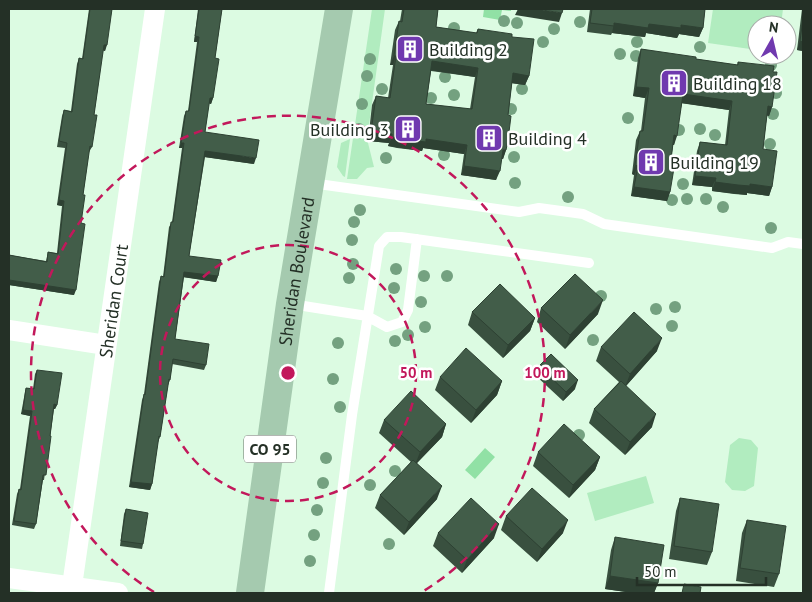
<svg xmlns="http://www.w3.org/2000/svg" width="812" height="602" font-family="'PT Sans',sans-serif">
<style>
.green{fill:#b1ecbf}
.water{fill:#91e1a5}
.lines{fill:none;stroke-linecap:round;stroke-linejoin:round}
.service{stroke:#fff;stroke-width:10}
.minor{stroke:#fff;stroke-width:20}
.primary{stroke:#a5caaf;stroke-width:28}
.tree{fill:#74a180}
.wall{fill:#39503f;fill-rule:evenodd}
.shaded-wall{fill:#2e4133}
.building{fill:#425d49;stroke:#2e4133;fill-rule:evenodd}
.ring{fill:none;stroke:#c2185b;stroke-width:2.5;stroke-dasharray:9 6}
.labels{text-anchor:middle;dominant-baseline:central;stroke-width:5;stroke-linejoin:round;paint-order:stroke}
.shield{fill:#fff;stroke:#666e67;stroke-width:1}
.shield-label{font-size:16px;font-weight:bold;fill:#243026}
.poi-label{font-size:18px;fill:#243026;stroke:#fff;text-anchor:start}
.street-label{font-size:18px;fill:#243026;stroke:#fff}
.centre{fill:#c2185b;stroke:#fff;stroke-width:2.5}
.ring-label{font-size:15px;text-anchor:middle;font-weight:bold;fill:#c2185b;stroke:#fff;stroke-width:5;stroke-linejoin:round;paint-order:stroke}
</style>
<rect width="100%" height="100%" fill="#dcfbe2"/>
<!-- green -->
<path class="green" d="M372 9H385L367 139 374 167 367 168 357 179H347Z
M713 9H783L781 25H757V50L708 43Z
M350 139 345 177 343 176 337 167 341 143Z
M739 438 751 440 758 448 754 486 745 491 732 490 725 482 730 445Z
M646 476 654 503 595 521 587 493Z"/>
<!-- water -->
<path class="water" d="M484 9H511V11L502 10 500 20 483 17Z
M485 448 495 457 475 479 465 470Z"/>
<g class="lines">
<!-- service -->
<path class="service" d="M311 183 519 212 539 208 583 214 604 224 772 248 788 242 803 244
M291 304 367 316 387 327 402 322 408 310 417 239
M329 593 352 415 379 246 387 237H401L589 263"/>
<!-- minor -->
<g class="minor">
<path d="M9 330 106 345"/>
<path d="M9 578 118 593"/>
<path id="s1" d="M71 593 155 9"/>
</g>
<!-- primary -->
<path class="primary" id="s2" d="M250 593 290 304 339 9"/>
</g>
<!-- trees -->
<g class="tree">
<circle cx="504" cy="21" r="6"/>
<circle cx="580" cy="22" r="6"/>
<circle cx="517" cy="23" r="6"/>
<circle cx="454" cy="28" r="6"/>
<circle cx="554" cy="29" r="6"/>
<circle cx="543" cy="42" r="6"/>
<circle cx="637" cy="42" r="6"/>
<circle cx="700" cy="47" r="6"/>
<circle cx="620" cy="54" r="6"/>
<circle cx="636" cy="56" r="6"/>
<circle cx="370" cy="59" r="6"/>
<circle cx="771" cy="65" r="6"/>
<circle cx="367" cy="76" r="6"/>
<circle cx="445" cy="77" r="6"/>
<circle cx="382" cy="89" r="6"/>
<circle cx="522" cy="89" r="6"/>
<circle cx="776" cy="93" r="6"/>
<circle cx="454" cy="95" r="6"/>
<circle cx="431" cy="98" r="6"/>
<circle cx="362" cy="104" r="6"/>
<circle cx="511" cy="109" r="6"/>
<circle cx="773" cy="114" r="6"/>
<circle cx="628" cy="118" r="6"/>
<circle cx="359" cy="129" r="6"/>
<circle cx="700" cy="129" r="6"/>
<circle cx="679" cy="130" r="6"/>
<circle cx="715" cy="135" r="6"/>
<circle cx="770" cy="144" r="6"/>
<circle cx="444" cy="155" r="6"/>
<circle cx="514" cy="157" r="6"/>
<circle cx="386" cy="158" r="6"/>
<circle cx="672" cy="165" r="6"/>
<circle cx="515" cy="183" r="6"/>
<circle cx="683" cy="184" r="6"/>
<circle cx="568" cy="197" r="6"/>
<circle cx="687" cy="199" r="6"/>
<circle cx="706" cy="199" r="6"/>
<circle cx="672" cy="200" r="6"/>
<circle cx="723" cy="207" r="6"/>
<circle cx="360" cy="210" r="6"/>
<circle cx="354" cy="222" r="6"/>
<circle cx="771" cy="228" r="6"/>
<circle cx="352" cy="240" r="6"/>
<circle cx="353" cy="264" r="6"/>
<circle cx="396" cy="269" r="6"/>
<circle cx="424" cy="276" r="6"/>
<circle cx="447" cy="276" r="6"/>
<circle cx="349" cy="278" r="6"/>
<circle cx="394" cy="288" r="6"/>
<circle cx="601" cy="296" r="6"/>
<circle cx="421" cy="302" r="6"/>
<circle cx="675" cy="307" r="6"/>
<circle cx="656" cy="309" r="6"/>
<circle cx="672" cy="326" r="6"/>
<circle cx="425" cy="327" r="6"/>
<circle cx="408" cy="335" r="6"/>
<circle cx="593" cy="340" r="6"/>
<circle cx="395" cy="341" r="6"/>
<circle cx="338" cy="343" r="6"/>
<circle cx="333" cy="379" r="6"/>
<circle cx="340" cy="407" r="6"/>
<circle cx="579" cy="435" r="6"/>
<circle cx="326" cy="458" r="6"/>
<circle cx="395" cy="471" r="6"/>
<circle cx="323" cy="483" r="6"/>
<circle cx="370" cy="485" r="6"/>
<circle cx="317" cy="510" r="6"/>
<circle cx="314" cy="535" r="6"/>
<circle cx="389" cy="544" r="6"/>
<circle cx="310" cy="561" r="6"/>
</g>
<!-- wall -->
<path class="wall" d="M89 9H112L105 51 103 50 94 115 92 147 89 152 83 195 74 295 9 285V255L46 261 48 252 57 253 62 206 57 205 65 148 57 147 62 116 64 110 71 111 77 64 79 58 82 59Z
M198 9H222L215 58 213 98 211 104 209 103 205 132 254 164 205 157 189 256 218 276 216 282 184 277 175 339 206 365 204 370 172 364 170 380 168 385 160 437 158 442 152 484 150 490 129 487 142 400 144 394 159 282 161 276 163 277 169 227 172 222 182 148H179L184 116 186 111H188L197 42H194Z
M402 9H438L436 27 476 33 478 29 512 37 529 76 525 85 512 83 508 115 506 150 503 159H501L496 180 461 175 464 154 423 148 422 151 397 148 388 146 389 143 368 141 372 105 376 96 388 98 393 65H390L395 30 399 21H400ZM431 71 475 77 470 109 426 104Z
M590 9H705L703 28 699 37 679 34 677 38 646 33 645 37 612 33 611 35 587 32Z
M802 9H803V51L797 50Z
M641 49 696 59 737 65 738 62 773 72 772 107 769 116 767 115 763 149 772 187 769 196 747 193V195L734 194 712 191V187L692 185 697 151 700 142 725 145 729 110 682 103 674 145H673L670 168V192L667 201 631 196 634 175 632 174 636 140 640 131H641L645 98 633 96 638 58Z
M541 308 598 314 565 349 537 322Z
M472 312 535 318 530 331 503 358 468 325Z
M601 347 657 351 626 386 652 427 625 455 589 423 594 409 619 382 596 361Z
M539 366 575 389 563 401 535 375Z
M37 370 57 405 55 409H54L44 480H43L36 524 34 529 12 525 17 494 19 489H20L30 416 21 414 25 392 26 388 33 389 35 374Z
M440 377 502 381 497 395 471 423 435 390Z
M384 420 446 424 442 437 417 463 437 499 404 535 375 508 380 495 411 462 379 433Z
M538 452 600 457 595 470 569 498 533 466Z
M680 498 712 552 707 565 669 559 676 511Z
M126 509 143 544 142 549 120 546 124 514Z
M506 516 563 533 537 562 501 530Z
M747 520 779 574 774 587 736 581 742 533Z
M438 533 494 538 462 573 433 546Z
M615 537 658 583 654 593H633L605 589 611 550Z"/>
<!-- shaded-wall -->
<path class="shaded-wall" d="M518 9H536L562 13 559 22 515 15Z
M614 23 681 25 703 28 699 37 679 34 677 38 646 33 645 37 612 33Z
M195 36 199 37 197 42H194Z
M800 41 803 42V51L797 50Z
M104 45H107L105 51 102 50Z
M394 56H396L393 65H390Z
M432 61 478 68 475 77 429 70Z
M513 73 529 76 525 85 510 83Z
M636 87 649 88 645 98 633 96Z
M683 94 732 101 729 110 680 103Z
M210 98H213L211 104 208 103Z
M768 106 772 107 769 116 765 115Z
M371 132 392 134 389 143 368 141Z
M674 135 677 136 674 145H671Z
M392 137 426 139 467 145 464 154 423 148 422 151 388 146Z
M181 143H184L182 148H179Z
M503 150H506L503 159H499Z
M205 151 256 158 254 164 204 157Z
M635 165 638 166 634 175 632 174Z
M464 166 500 171 496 180 461 175Z
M695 176 716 178 712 187 692 185Z
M715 182 750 184 772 187 769 196 747 193V195L712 191Z
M634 187 670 192 667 201 631 196Z
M59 200 64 201 62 206 57 205Z
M184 272 218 276 216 282 182 277Z
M9 280 76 290 74 295 9 285Z
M603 300 598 314 565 349 570 335Z
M535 318 530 331 503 358 508 345Z
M662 338 657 351 625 387 630 374Z
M578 380 575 389 563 401 566 392Z
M502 381 497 395 471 423 476 410Z
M54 404 57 405 55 409H53Z
M23 410 32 411 30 416 21 414Z
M656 414 652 427 625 455 630 442Z
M446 424 442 437 415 465 420 452Z
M600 457 595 470 569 498 573 485Z
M131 482 152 484 150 490 129 487Z
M442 486 437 499 404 535 409 522Z
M568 520 563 533 537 562 542 549Z
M499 524 494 538 462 573 467 560Z
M610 576 658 583 654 593H633L605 589Z"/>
<!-- building -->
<path class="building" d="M90 9H112L107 45H104L94 115H97L92 147 90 146 83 195H85L81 223 85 224 76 290 9 280V255L47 262 48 252 58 254 64 201 59 200 67 143 59 141 64 110 72 112 79 58 83 59Z
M199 9H222L215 58 219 59 213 98H210L205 132 259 140 256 158 205 151 189 256 221 260 218 276 184 272 175 339 209 344 206 365 173 359 170 380 169 379 160 437 159 436 152 484 131 482 144 394 145 395 161 276 164 277 171 222H173L184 143H181L186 111H189L199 37 195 36Z
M404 9H438L436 27 477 33 478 29 512 34V37L534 39 529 76 513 73 508 115 511 116 508 140 506 150H503L500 171 464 166 467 145 426 139V142L400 139 392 137V134L371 132 376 96 390 98 396 56H394L399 21 402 22ZM432 61 478 68 472 109 426 104Z
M536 9H563L562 13Z
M592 9H705L703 28 681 25V28L649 24 648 28 614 23V26L590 23Z
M803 19V42L800 41Z
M641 49 696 57V59L738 65V62L774 66 773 72H777L772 107 768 106 763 149 777 151 772 187 750 184V186L738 185 715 182 716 178 695 176 700 142 727 145 732 101 683 94 677 136 674 135 670 168H674L670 192 634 187 638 166 635 165 640 131H643L649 88 636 87Z
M575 274 603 300 570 335 541 308Z
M500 284 535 318 508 345 472 312Z
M634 312 662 338 630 374 601 347Z
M466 348 502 381 476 410 440 377Z
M551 354 578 380 566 392 539 366Z
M37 370 62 373 57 405 54 404 50 436H51L46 475H43L36 524 14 521 19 489 21 490 32 411 23 410 26 388 34 389Z
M621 381 656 414 630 442 594 409Z
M411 391 446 424 420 452 384 420Z
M564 424 600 457 573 485 538 452Z
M413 460 442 486 409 522 380 495Z
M532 488 568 520 542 549 506 516Z
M471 498 499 524 467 560 438 533Z
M680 498 719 504 712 552 674 546Z
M126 509 148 513 143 544 121 541Z
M747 520 786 526 779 574 740 568Z
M615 537 664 545 658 583 610 576Z
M684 584 701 587 700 593H682Z"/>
<!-- distance rings -->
<g class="ring">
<circle cx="288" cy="373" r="128"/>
<path d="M154 592A257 257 0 1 1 422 592"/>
</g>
<!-- icons -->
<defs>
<g id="building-square" transform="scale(1.4375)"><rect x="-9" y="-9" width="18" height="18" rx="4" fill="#7039af" stroke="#fff"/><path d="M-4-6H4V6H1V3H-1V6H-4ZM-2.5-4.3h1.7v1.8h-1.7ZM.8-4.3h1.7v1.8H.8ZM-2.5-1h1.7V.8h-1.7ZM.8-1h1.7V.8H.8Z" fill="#fff"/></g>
</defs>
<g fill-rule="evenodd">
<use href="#building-square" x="410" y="49"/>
<use href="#building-square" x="674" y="83"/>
<use href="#building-square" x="408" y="129"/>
<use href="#building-square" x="489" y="138"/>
<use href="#building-square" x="651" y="162"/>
</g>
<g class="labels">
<!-- shield labels -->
<rect class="shield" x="244" y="435.5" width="52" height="27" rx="4"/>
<g class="shield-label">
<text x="270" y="449">CO 95</text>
</g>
<!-- poi labels -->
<g class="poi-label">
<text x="429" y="49">Building 2</text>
<text x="693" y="83">Building 18</text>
<text x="389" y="129" text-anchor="end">Building 3</text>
<text x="508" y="138">Building 4</text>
<text x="670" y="162">Building 19</text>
</g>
<!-- street labels -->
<g class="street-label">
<text stroke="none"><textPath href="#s2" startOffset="325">Sheridan Boulevard</textPath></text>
<text stroke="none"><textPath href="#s1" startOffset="295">Sheridan Court</textPath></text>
</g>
</g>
<circle cx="288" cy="373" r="8" class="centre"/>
<g class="ring-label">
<text x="416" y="378">50 m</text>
<text x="545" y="378">100 m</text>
</g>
<!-- border -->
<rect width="812" height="602" fill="none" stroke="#243026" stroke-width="20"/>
<!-- north arrow -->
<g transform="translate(772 40) rotate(8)"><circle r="24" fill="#ffffff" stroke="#a7aca8"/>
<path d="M0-4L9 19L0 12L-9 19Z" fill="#7039af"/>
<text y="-8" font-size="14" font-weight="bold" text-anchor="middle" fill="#243026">N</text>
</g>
<!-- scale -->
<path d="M637 577v8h129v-8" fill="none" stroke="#243026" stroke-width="2.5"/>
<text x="644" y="577" font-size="15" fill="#243026" stroke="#ffffff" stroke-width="4" paint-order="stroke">50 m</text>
</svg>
